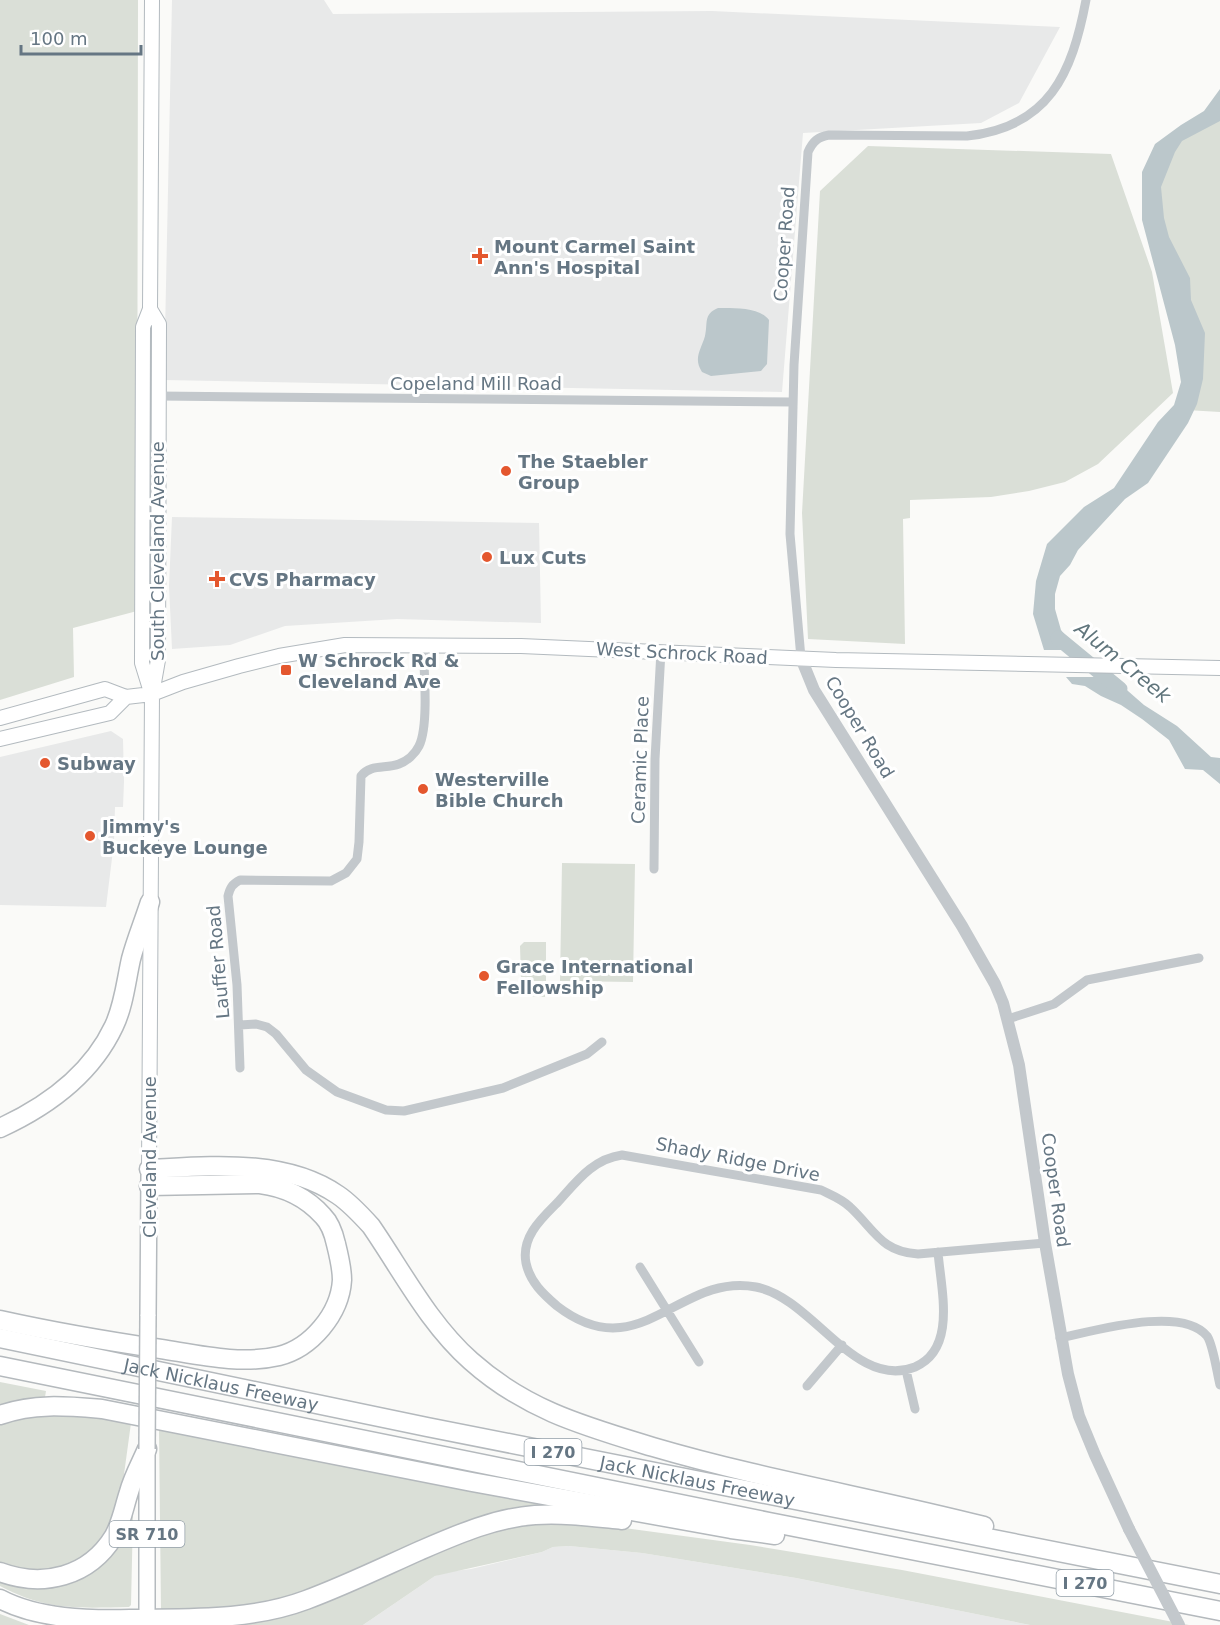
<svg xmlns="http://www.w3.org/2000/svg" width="1220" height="1625" font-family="'DejaVu Sans',sans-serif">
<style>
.built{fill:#e8e9e9}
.green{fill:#dadfd7}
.water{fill:#bbc7cb}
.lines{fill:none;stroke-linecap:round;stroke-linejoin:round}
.river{stroke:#bbc7cb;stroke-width:15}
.secondary-casing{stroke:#b3babf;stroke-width:16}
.primary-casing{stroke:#b5babe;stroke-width:18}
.motorway-casing{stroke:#b4b9bd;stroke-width:21}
.minor{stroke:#c3c8cc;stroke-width:9}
.tertiary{stroke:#c3c8cc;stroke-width:12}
.secondary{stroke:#fff;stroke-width:14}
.primary{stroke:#fff;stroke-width:15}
.motorway{stroke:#fff;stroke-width:18}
.primary-bridge-casing{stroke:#b5babe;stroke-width:18;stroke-linecap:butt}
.tertiary-bridge{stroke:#c3c8cc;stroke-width:12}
.primary-bridge{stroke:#fff;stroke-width:15}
.poi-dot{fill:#e4572e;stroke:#fff;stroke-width:2}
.labels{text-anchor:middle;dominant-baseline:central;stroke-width:6;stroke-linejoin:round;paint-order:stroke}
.shield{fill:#fff;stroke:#939fa8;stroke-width:1.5}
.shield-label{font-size:16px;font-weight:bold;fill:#657683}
.street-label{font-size:18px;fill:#657683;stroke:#fff}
.poi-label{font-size:18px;font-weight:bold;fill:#657683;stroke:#fff;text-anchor:start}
.water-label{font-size:20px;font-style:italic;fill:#60757c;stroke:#fff}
</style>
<rect width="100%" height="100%" fill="#fafaf8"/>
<!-- built -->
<path class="built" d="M172 0H324L333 14 712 11 1060 27 1019 103 981 123 803 133 782 392 164 380Z
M172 517 539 523 541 623 397 619 285 626 230 645 172 649 169 586Z
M111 731 123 739 124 782 123 807H115L114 842 106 907 0 905V757Z
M569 1546 642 1553 796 1578 1030 1625H363L435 1576 446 1572 471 1569 542 1552 553 1547Z"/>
<!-- green -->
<path class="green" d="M0 0H138L137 611 73 628 74 677 0 700Z
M1220 99V412L1186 410 1152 184 1168 142Z
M868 146 1111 154 1152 272 1173 393 1098 464 1065 482 1029 491 991 497 910 500V518L903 519 905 644 808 639 802 513 820 191Z
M562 863 635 864 633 982 560 981Z
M524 942H546V981H525L521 978 520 946Z
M526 982H545V997L526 996Z
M0 1382 46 1391 44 1403 0 1411Z
M55 1411 131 1423 119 1511 100 1547 54 1575 0 1569V1420Z
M159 1429 590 1511 541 1513 272 1607 161 1611Z
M128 1515H133L131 1605 129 1607C78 1608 47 1611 0 1586V1578L70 1577Z
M580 1522 750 1545 902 1570 1189 1625H1030L796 1578 642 1553 569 1546 553 1547 542 1552 435 1576 363 1625H214L464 1538 522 1524Z
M0 1614 29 1625H0Z"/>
<!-- water -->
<path class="water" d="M1220 89V121L1182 141 1175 152 1161 187 1164 218 1169 237 1190 278 1191 300 1205 333 1203 379 1197 404 1188 423 1148 483 1125 499 1078 550 1070 565 1060 576 1055 594V609L1061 630 1077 650H1044L1033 614 1036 581 1047 544 1084 507 1114 488 1158 422 1174 405 1181 382 1175 345 1142 220V172L1155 144 1181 125 1204 111Z
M718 308C733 308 760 307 769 320L767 364 761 371 711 376 702 372C693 358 701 350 705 336 708 324 703 314 718 308Z
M1066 677H1112L1144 705 1177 726 1211 757 1220 758V784L1203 770 1185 769 1169 740 1142 719 1121 705 1101 696 1085 686 1072 684Z"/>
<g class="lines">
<!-- river -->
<path class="river" d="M1058 638 1120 689"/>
<!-- secondary casing -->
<g class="secondary-casing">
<path id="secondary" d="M150 689 142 663 143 327 150 309 152 0
M0 718 105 689 126 697 152 694 183 682 239 666 279 656 345 645 521 646 836 660 1220 668
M0 739 110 713 126 697
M149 1169 152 694 158 660 159 324 150 309"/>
</g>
<!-- primary casing -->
<g class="primary-casing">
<path id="primary" d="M148 1316 149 1175
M145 1625 147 1619V1449"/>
</g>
<!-- motorway casing -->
<g class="motorway-casing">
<g id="motorway">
<path d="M0 1128C48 1106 91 1075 114 1026 124 1005 126 981 131 959 136 940 144 921 150 902"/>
<path d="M149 1169C210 1166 285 1158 338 1195 350 1203 361 1215 371 1226 402 1271 429 1324 471 1361 526 1410 584 1426 653 1447 762 1479 874 1498 984 1526"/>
<path d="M0 1320C54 1332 107 1341 161 1349 199 1355 241 1365 279 1356 311 1348 340 1314 342 1280 342 1268 339 1256 336 1244 334 1235 330 1223 323 1216 306 1197 284 1187 260 1184L149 1186"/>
<path id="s1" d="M0 1338 427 1427 1220 1584"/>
<path d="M0 1366 769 1522 1220 1611"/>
<path d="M0 1415C34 1403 66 1406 102 1409L472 1482 731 1529 775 1535"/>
<path d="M0 1572C43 1588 89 1577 114 1536 122 1521 124 1507 129 1492 133 1477 141 1463 147 1449"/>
<path d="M0 1599C38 1619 88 1620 130 1619 188 1618 250 1621 306 1600 344 1586 381 1568 419 1551 456 1535 494 1518 535 1515 564 1513 593 1517 622 1520"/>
</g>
</g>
<!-- minor -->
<path class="minor" d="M158 396 793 402
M801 658 790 534 794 365 808 152C813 141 818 137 829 135L967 136C1049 127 1072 74 1086 0
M654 869 655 759 661 651
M1008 1019 1054 1004 1087 980 1199 958
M240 1025 256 1024 267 1027 276 1034 306 1070 337 1092 386 1110 404 1111 503 1088 587 1054 602 1042
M240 1068 237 985 228 896C230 888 232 884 240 880L331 881 346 873 357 859 359 842 361 776C370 764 386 769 399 764 407 761 415 754 419 746 429 726 424 669 423 645
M938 1252C941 1290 957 1349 915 1367 855 1391 813 1298 756 1287 679 1272 640 1370 557 1306 543 1294 530 1282 526 1263 521 1237 541 1219 558 1202 577 1181 593 1159 622 1155L821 1190C831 1195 842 1199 850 1207 874 1229 881 1252 918 1254L1045 1243
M640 1267 699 1362
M1060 1338C1094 1331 1182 1305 1207 1336 1213 1344 1217 1373 1220 1385
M906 1370 915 1409
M807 1386 842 1345"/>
<!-- tertiary -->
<path class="tertiary" d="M801 658 814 690 962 926 995 984 1003 1003 1019 1065 1045 1243 1068 1374 1079 1416 1095 1455 1129 1529"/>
<!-- secondary -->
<use href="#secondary" class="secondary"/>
<!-- primary -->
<use href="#primary" class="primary"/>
<!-- motorway -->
<use href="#motorway" class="motorway"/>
<!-- primary-bridge casing -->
<g class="primary-bridge-casing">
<path id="primary-bridge" d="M147 1449 148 1316"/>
</g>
<!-- tertiary-bridge -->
<path class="tertiary-bridge" d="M1129 1529 1179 1625"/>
<!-- primary-bridge -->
<use href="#primary-bridge" class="primary-bridge"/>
</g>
<!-- markers -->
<g class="poi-dot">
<path d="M477 247h6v6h6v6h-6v6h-6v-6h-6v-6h6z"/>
<circle cx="506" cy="471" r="6"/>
<circle cx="487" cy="557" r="6"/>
<path d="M214 570h6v6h6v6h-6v6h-6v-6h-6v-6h6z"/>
<rect x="280" y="664" width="12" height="12" rx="3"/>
<circle cx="45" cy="763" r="6"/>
<circle cx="423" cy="789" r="6"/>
<circle cx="90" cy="836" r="6"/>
<circle cx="484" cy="976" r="6"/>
</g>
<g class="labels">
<!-- shield labels -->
<g class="shield">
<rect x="524.5" y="1439" width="57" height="26" rx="4.5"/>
<rect x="109.5" y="1521" width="75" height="26" rx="4.5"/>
<rect x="1056.5" y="1570" width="57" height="26" rx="4.5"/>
</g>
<g class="shield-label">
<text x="553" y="1452">I 270</text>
<text x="147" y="1534">SR 710</text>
<text x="1085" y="1583">I 270</text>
</g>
<!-- street labels -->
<g class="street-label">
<text transform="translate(784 244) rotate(-86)">Cooper Road</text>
<text x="476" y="383">Copeland Mill Road</text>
<text transform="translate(157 551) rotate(-90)">South Cleveland Avenue</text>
<text transform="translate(682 653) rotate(3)">West Schrock Road</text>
<text transform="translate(860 727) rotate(59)">Cooper Road</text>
<text transform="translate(640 760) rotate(-88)">Ceramic Place</text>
<text transform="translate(218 962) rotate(-95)">Lauffer Road</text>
<text transform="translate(149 1157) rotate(-90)">Cleveland Avenue</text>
<text transform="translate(738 1159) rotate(11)">Shady Ridge Drive</text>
<text transform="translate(1056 1190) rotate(82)">Cooper Road</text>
<text stroke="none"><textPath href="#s1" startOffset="226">Jack Nicklaus Freeway</textPath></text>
<text stroke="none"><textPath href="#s1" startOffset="712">Jack Nicklaus Freeway</textPath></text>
</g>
<!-- poi labels -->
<g class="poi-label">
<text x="494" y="246">Mount Carmel Saint<tspan x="494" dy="21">Ann's Hospital</tspan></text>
<text x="518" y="461">The Staebler<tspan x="518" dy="21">Group</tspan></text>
<text x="499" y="557">Lux Cuts</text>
<text x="229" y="579">CVS Pharmacy</text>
<text x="298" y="660">W Schrock Rd &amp;<tspan x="298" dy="21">Cleveland Ave</tspan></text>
<text x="57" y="763">Subway</text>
<text x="435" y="779">Westerville<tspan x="435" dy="21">Bible Church</tspan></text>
<text x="102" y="826">Jimmy's<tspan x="102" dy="21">Buckeye Lounge</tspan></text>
<text x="496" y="966">Grace International<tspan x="496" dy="21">Fellowship</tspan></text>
</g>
<!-- water labels -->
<g class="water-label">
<text transform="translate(1123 662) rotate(39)">Alum Creek</text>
</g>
</g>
<!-- scale -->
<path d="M21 45v9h120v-9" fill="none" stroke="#657683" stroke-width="3"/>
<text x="30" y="45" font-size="18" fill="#657683" stroke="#ffffff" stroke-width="4.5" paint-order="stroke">100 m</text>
</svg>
